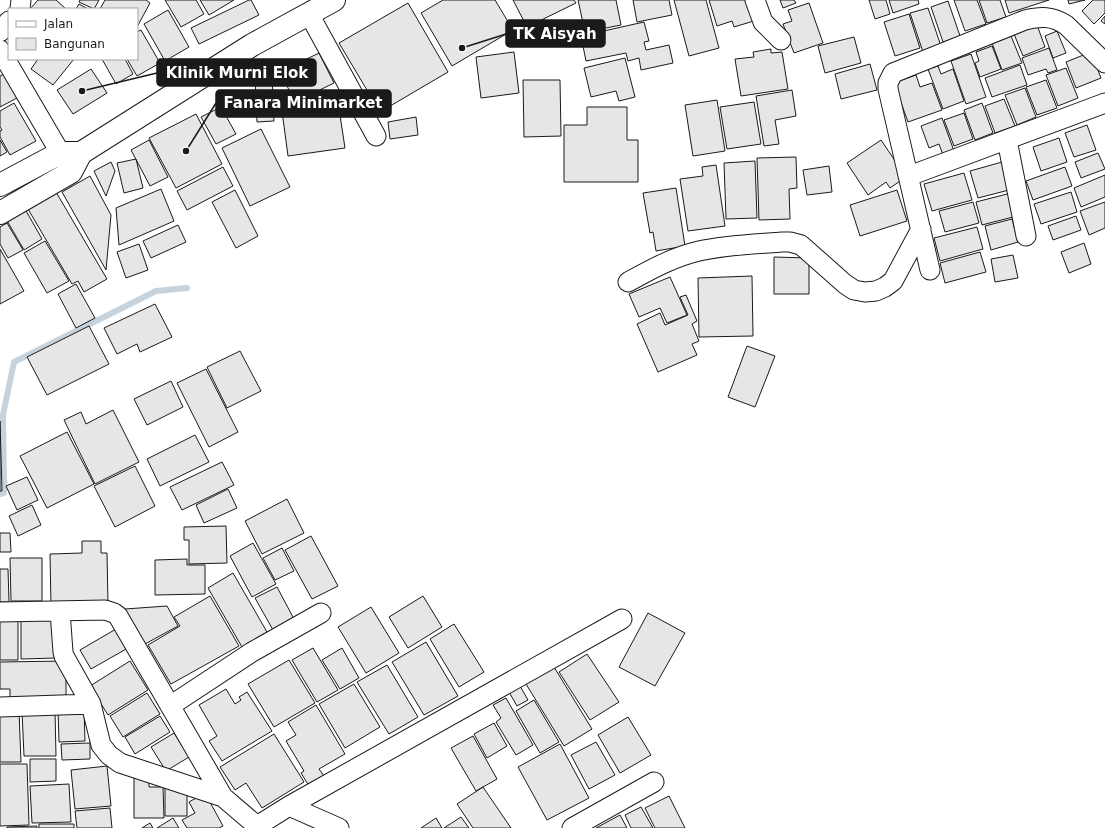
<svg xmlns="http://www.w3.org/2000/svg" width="1105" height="828" font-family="'DejaVu Sans',sans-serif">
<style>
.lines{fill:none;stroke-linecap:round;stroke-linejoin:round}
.stream{stroke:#c6d2dc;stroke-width:6}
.building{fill:#e6e6e6;stroke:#1a1a1a}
.street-casing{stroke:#1a1a1a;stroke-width:21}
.primary-casing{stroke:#1a1a1a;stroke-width:24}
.street{stroke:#fff;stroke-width:19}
.primary{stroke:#fff;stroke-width:22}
.leader{fill:none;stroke:#1a1a1a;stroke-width:1.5}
.callout-dot{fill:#1a1a1a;stroke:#fff;stroke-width:1.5}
.callout{fill:#1a1a1a;stroke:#1a1a1a;stroke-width:1.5}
.callout-label{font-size:15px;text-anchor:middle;font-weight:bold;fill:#fff}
</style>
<rect width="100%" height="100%" fill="#fff"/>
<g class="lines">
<!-- stream -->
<path class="stream" d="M0 494 4 493 3 415 14 362 156 291 187 288"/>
</g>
<!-- building -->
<path class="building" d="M38 0H56L66 9H30Z
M80 0H99L94 9 79 2Z
M105 0H146L150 3 137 27V9H100Z
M165 0H196L204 14 181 27Z
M200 0H234L209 15Z
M249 0H251L259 15 199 44 191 28Z
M443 0H495L513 30 452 66 421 13Z
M513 0H574L576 3 527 27Z
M578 0H616L621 25 585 32Z
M633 0H669L672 15 637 22Z
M674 0H706L719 48 689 56Z
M709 0H751L757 20 734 27 732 21 717 26Z
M780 0H794L796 3 783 8Z
M869 0H886L890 14 875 19Z
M889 0H918L919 4 893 13Z
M954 0H977L986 24 965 31Z
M979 0H1000L1006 17 987 23Z
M1005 0H1049L1009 13Z
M1068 0H1085L1069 4Z
M1093 0H1105V13L1094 24 1082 11Z
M948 1 960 36 943 42 931 7Z
M408 3 448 72 380 112 339 43Z
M809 3 823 43 794 53 783 24 792 21 788 10Z
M79 4 88 9H76Z
M928 8 941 46 923 52 910 13Z
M168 10 189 47 165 61 144 24Z
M909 14 920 48 895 56 884 22Z
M1105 16V24L1101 21Z
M644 22 649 41 644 42 646 50 669 45 673 63 641 70 639 58 628 61 626 53 586 61 581 36Z
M1037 25 1045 47 1023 56 1014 34Z
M141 30 160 63 137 76 127 59H137V32Z
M1057 31 1066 53 1053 58 1045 36Z
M1011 36 1022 63 1002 70 992 43Z
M854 37 861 63 825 73 818 46Z
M992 46 1001 69 980 77 975 63 979 61 976 52Z
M1049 48 1057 70 1048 73 1046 69 1028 75 1022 58Z
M771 49V53L782 52 788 89 741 96 735 59 754 57 753 52Z
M514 52 519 93 481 98 476 57Z
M1091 52 1101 78 1076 88 1066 62Z
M319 53 334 83 295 102 280 72Z
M971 54 986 97 966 104 951 61Z
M625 58 635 97 619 101 616 91 591 97 584 68Z
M38 59H74L53 85 31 69Z
M102 59H125L133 74 116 84Z
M870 64 877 90 841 99 835 74Z
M1020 65 1027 85 992 97 985 78Z
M938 66 941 74 953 69 964 101 943 109 928 69Z
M1066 68 1078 98 1058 106 1046 75Z
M91 69 107 93 73 114 57 90Z
M4 74 17 98 0 107V76Z
M255 75H272L274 121 257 122Z
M916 75 920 87 932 83 942 110 908 122 894 83Z
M523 80H560L561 136 524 137Z
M1046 80 1057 108 1037 115 1026 87Z
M1025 88 1036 117 1017 125 1005 95Z
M792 90 796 116 775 120 779 144 764 146 756 96Z
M1004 99 1015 126 995 133 985 106Z
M717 100 725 151 693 156 685 105Z
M338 102 345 148 288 156 282 111Z
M754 102 761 144 727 149 720 107Z
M14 103 36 141 10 155 0 137V131L2 130 0 127V111Z
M982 103 993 133 975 140 964 110Z
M221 107 236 134 216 144 201 117Z
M587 107H627V140H638V182H564V125H587Z
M964 113 973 139 954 146 944 120Z
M196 114 222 164 176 188 149 138Z
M416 117 418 135 390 139 388 122Z
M942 118 954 151 943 155 939 144 929 148 921 126Z
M1087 125 1096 150 1074 157 1065 133Z
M261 129 290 187 250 206 222 148Z
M1059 138 1067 162 1041 171 1033 147Z
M0 140 7 152 0 156Z
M149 140 168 177 150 186 131 150Z
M881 140 906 177 890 188 886 182 868 195 847 163Z
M1098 153 1105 169 1081 178 1075 162Z
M796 157 797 188 789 189 790 219 759 220 757 158Z
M136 159 143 188 124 193 117 163Z
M755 161 757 218 726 219 724 163Z
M111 162 115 171 106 196 94 171Z
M1002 162 1009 190 978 198 970 171Z
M716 165 725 226 688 231 680 179 703 176 702 167Z
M829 166 832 192 807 195 803 170Z
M223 167 233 186 187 210 177 191Z
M1065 167 1072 186 1033 200 1026 181Z
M964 173 972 200 932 211 924 184Z
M1105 175V197L1081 207 1074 188Z
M90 176 111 215 106 270 62 192Z
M676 188 685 246 656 251 653 232 650 233 643 193Z
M161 189 174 221 119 245 116 208Z
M235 190 258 236 236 248 212 202Z
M897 190 907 221 860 236 850 205Z
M56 192 107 279 84 292 78 281 72 284 28 209Z
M1071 192 1077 212 1041 224 1034 204Z
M1011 193 1017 216 982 225 976 202Z
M973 202 979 223 945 232 939 211Z
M1105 202V228L1089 235 1080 211Z
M25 209 42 239 24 250 6 219Z
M1076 216 1081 230 1053 240 1048 226Z
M1012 219 1018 242 991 250 985 226Z
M7 223 23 250 8 258 0 244V227Z
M178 225 186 242 151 258 143 241Z
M977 227 983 249 940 261 934 238Z
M45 241 69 281 47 293 24 253Z
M1084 243 1091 264 1069 273 1061 252Z
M139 244 148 270 126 278 117 252Z
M0 249 24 291 0 304Z
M980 252 986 272 945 283 940 263Z
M1013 255 1018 278 995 282 991 259Z
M774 257 809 258V294H774Z
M752 276 753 336 699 337 698 278Z
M670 277 687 315 667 323 660 308 639 317 629 294Z
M76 284 95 318 76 328 58 294Z
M686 295 697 321 692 324 699 341 692 344 697 355 658 372 637 324 660 313 665 325 688 315 680 297Z
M155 304 172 337 140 352 137 344 117 354 104 328Z
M89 326 109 364 47 395 27 357Z
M747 346 775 356 755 407 728 397Z
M240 351 261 391 227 408 207 367Z
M206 369 238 432 209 447 177 383Z
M171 381 183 407 147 425 134 399Z
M113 410 139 462 95 484 64 420 81 412 86 424Z
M0 421 2 491H0Z
M67 432 94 484 47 508 20 456Z
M195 435 209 462 160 486 147 459Z
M222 462 234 485 182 510 170 487Z
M135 466 155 506 115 527 94 486Z
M27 477 38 500 17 510 6 486Z
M228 489 237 508 204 523 196 505Z
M287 499 304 533 262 554 245 521Z
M32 505 41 525 18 536 9 516Z
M226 526 227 563 189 564V540H184V527Z
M0 533H10L11 552H0Z
M311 536 338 586 312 599 285 550Z
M82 541H101V553H107L108 604 51 606 50 554 82 553Z
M253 543 276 584 252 597 230 556Z
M282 548 294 571 275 580 263 558Z
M10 558H42V601H11Z
M187 559V565H205V594L155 595V560Z
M0 569H8L9 602H0Z
M233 573 267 632 242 647 208 588Z
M277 587 294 619 273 630 255 598Z
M210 596 239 646 171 684 148 645 180 626 174 617Z
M423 596 442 627 408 648 389 617Z
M167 606 178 626 145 644 125 609Z
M371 607 399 653 366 673 338 627Z
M648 613 685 633 655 686 619 667Z
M57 617V658L21 659V618Z
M0 618H18V660H0Z
M454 624 484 672 459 687 430 639Z
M116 629 128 648 91 669 80 650Z
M426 642 458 696 424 715 392 662Z
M313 648 338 690 317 702 292 660Z
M342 648 359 678 340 689 322 660Z
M587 654 619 702 590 720 559 672Z
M289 660 315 703 274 727 248 684Z
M66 661V703L10 704V689H0V662Z
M130 661 148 690 108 715 90 686Z
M387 665 418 717 389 734 357 682Z
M554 667 592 729 564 746 526 684Z
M354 684 380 727 345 748 319 704Z
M520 686 528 700 517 706 509 692Z
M226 689 235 704 241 700 239 697 247 692 272 731 222 761 209 741 217 736 199 705Z
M147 693 160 714 123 737 110 716Z
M506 698 533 745 516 755 496 722 501 718 493 705Z
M534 700 559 742 540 753 516 711Z
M316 705 345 754 319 769 324 776 309 786 301 773 304 771 286 741 296 735 288 722Z
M84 709 85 741 59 742 58 710Z
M19 711 21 762H0V712Z
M22 711H55L56 756H24Z
M160 716 170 732 135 754 125 737Z
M628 717 651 755 620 773 598 735Z
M494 723 507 746 487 758 474 734Z
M174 733 189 757 166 771 151 747Z
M274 734 304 782 262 808 246 783 235 790 220 767Z
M473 736 497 779 476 791 451 748Z
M596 742 615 775 589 789 571 755Z
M90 743V759L62 760 61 744Z
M560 744 589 798 547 820 518 767Z
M30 759H56V781L30 782Z
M0 764H27L29 825 0 826Z
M107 766 111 806 75 809 71 770Z
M149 777V787H163L164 818H134V778Z
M69 784 71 822 32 823 30 786Z
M165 786H187V816H165Z
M483 787 511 828H473L457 804Z
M205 793 223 826 219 828H187L182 820 195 813 189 802Z
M669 796 685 828H655L645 808Z
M641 807 653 828H631L625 815Z
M110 808 112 828H77L75 811Z
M620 815 627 828H596Z
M461 817 469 828H444Z
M173 818 179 828H157Z
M436 818 442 828H421Z
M150 823 153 828H142Z
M39 824H74V828H39Z
M37 826V828H7V827Z"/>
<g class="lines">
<!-- street casing -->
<g class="street-casing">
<path id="street" d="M755 0 763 22 781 40
M20 9 21 0
M309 14 376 136
M0 32 9 21
M0 50 68 166
M1007 140 1026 236
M909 176 1105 103
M930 270 888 89V83L893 73 1025 20C1041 16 1052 16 1066 25L1105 63
M628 282C650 270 673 257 699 251 726 245 754 244 782 242H790L801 245 845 284 854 290 865 292 876 291 885 287 893 281 921 229
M60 611 63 652 64 656 91 704 101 745 109 755 120 763 223 797
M0 612 105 610 114 613 118 616 223 797 257 826
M170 706 252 652 321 613
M0 707 91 704
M289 806 339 828
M254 828 289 806 622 619
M572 828 654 782"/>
</g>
<!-- primary casing -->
<g class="primary-casing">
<path id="primary" d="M0 185 60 153H81
M0 213 71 172 81 153 252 45 334 0"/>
</g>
<!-- street -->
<use href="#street" class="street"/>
<!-- primary -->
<use href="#primary" class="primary"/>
</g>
<!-- callouts -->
<path class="leader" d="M462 48L506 34M82 91L157 73M186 151L216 103"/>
<g class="callout-dot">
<circle cx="462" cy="48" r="4"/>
<circle cx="82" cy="91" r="4"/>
<circle cx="186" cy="151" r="4"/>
</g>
<g class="callout">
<rect x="506" y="20" width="99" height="27" rx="4"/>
<rect x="157" y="59" width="159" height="27" rx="4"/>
<rect x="216" y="90" width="175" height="27" rx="4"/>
</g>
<g class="callout-label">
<text x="555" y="39">TK Aisyah</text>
<text x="237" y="78">Klinik Murni Elok</text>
<text x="303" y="108">Fanara Minimarket</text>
</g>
<!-- legend -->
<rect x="8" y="8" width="130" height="52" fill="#ffffff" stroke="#a3a3a3"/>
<rect x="16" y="21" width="20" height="6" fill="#ffffff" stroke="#a3a3a3"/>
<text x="44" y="28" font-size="12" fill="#1a1a1a">Jalan</text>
<rect x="16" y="38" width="20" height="12" fill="#e6e6e6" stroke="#a3a3a3"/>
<text x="44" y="48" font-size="12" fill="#1a1a1a">Bangunan</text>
</svg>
